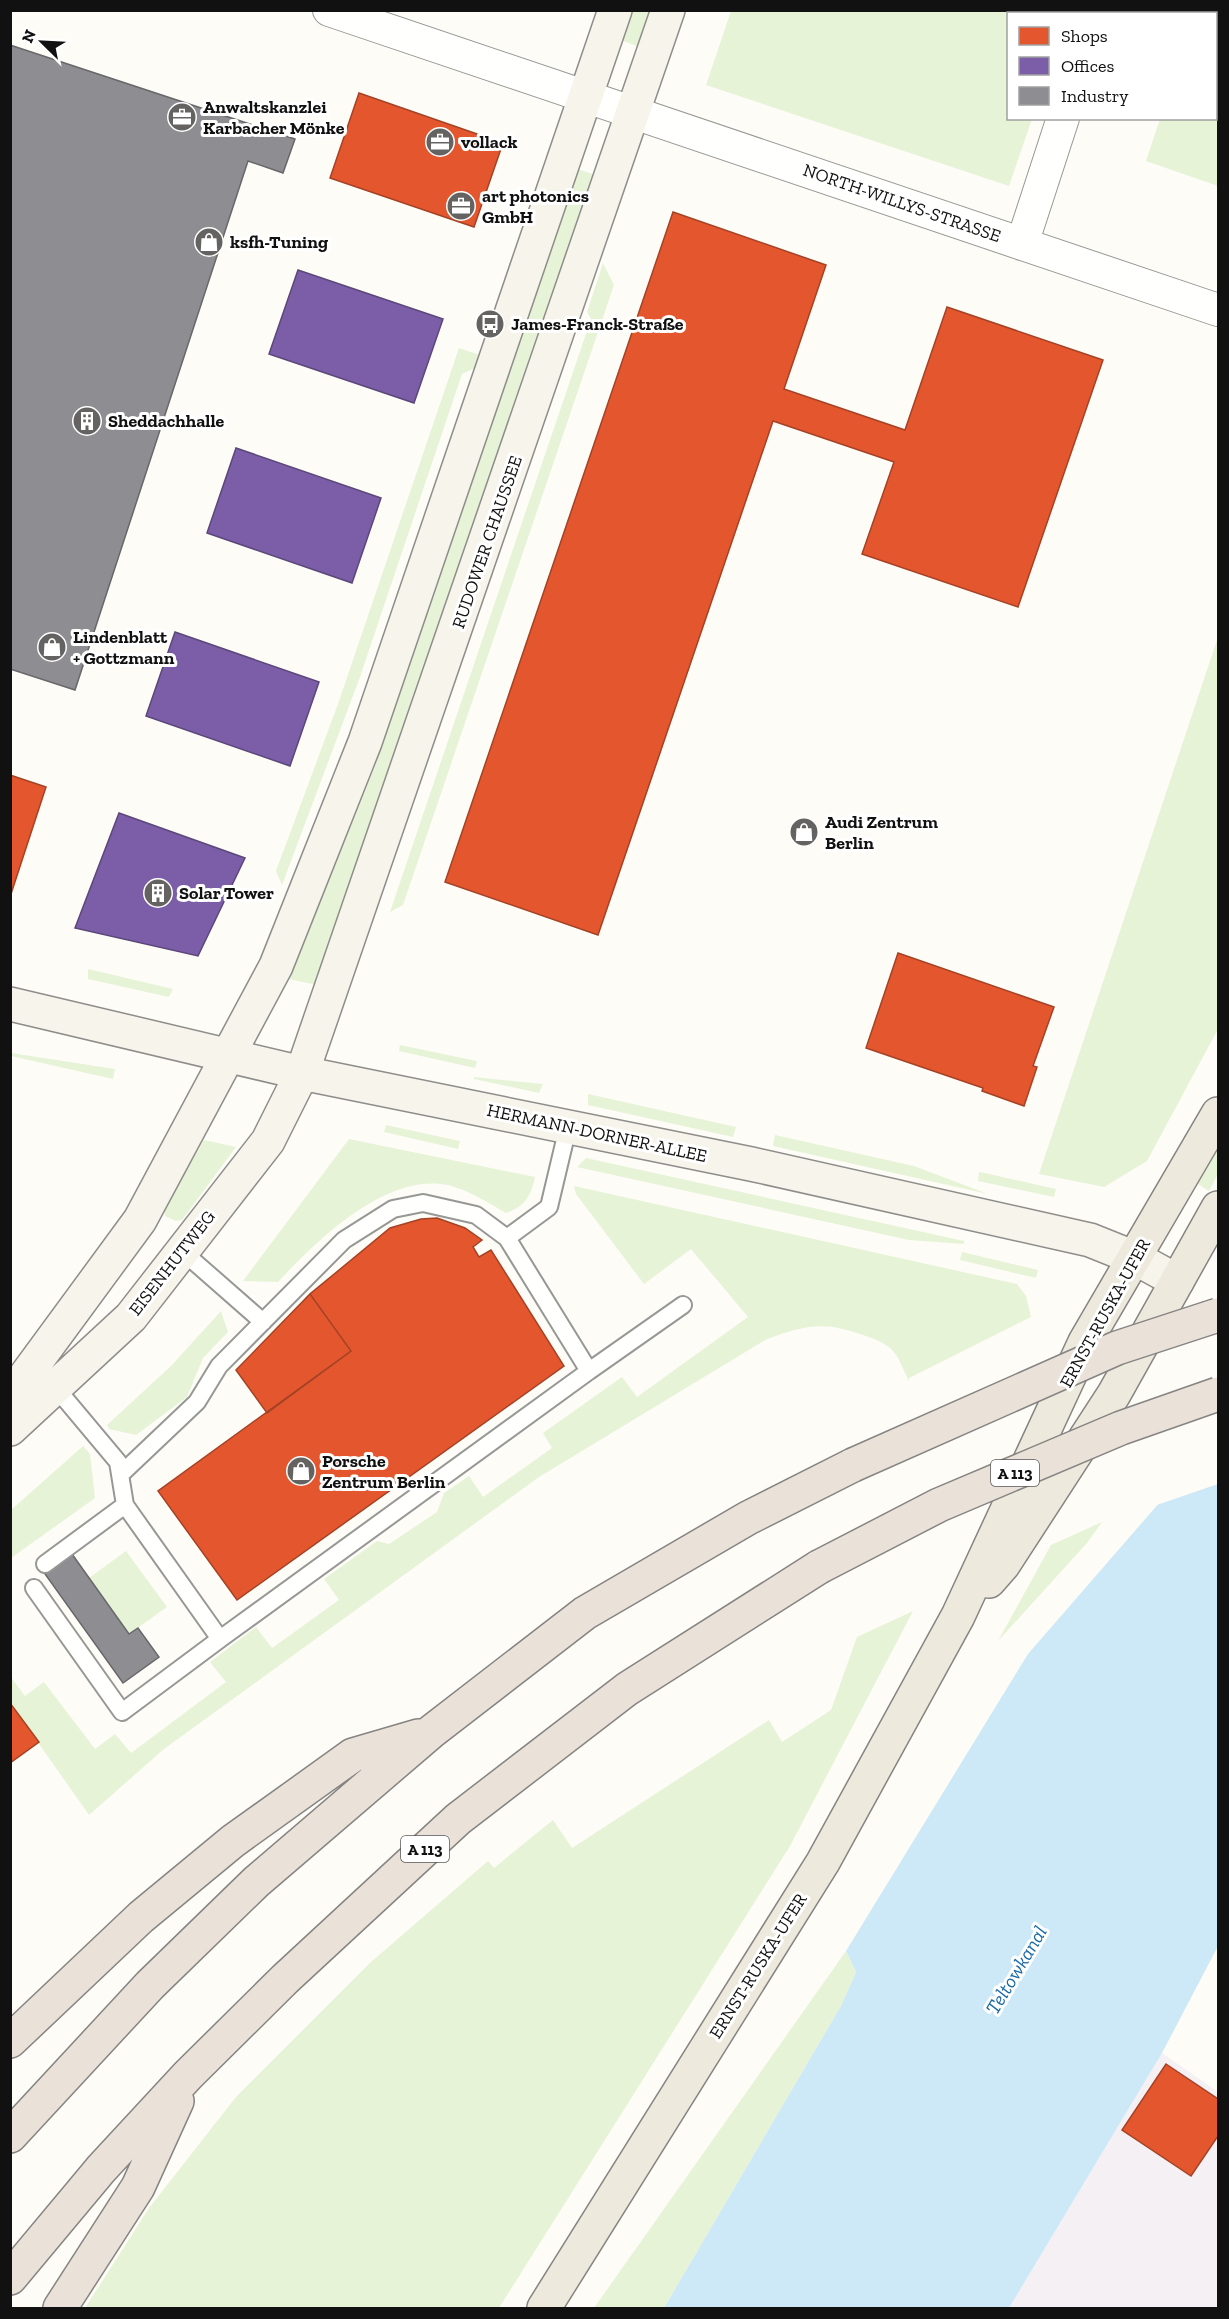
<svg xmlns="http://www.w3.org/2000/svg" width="1229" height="2319" font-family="'Zilla Slab',serif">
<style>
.industrial{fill:#f5f0f3}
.green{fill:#e7f3d7}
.water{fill:#cde8f7}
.pier{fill:#fdfcf7}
.shops{fill:#e4572e;stroke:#a54225;stroke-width:1.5}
.offices{fill:#7b5ea7;stroke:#5b477a;stroke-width:1.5}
.industry{fill:#8d8d92;stroke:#68686b;stroke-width:1.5}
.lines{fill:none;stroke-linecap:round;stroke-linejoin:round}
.lane-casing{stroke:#979795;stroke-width:20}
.street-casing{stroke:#979795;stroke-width:34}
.secondary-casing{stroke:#8e8d8b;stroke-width:36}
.primary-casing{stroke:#858482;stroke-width:36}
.highway-casing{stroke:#858482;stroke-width:36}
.lane{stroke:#fffffe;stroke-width:16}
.street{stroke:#fffffe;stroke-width:32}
.secondary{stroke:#f6f4eb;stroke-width:33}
.primary{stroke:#ede9dc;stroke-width:33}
.highway{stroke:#eae1d8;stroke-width:33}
.highway-bridge-casing{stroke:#858482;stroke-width:36;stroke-linecap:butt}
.highway-bridge{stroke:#eae1d8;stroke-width:33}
.labels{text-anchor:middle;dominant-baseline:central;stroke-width:6;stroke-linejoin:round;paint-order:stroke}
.shield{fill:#fff;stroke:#585858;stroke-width:1.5}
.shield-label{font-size:16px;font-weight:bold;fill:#111}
.poi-label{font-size:18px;font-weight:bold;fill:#111;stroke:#fff;text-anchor:start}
.street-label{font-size:18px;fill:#111;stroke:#fff}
.water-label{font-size:20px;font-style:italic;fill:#1768a6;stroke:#fff}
</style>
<rect width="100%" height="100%" fill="#fdfcf7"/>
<!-- industrial -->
<path class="industrial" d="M1162 2053 1218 2092V2308H1009Z"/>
<!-- green -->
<path class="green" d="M631 11H651L639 47 621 40Z
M731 11V10L1067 11 1066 13 1008 14V118L1032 119 1009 186 706 85Z
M1195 11H1218V186L1146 161 1160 119 1216 118V14L1194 13Z
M578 169 595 175 317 985 289 979 374 769Z
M603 263 614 285 403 905 390 912 591 319 587 312Z
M459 348 480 355 475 368 462 374 360 677 282 885 276 871 338 704Z
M1218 637V1029L1147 1161 1104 1187 1039 1174Z
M88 969 173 989 169 997 88 979Z
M400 1045 477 1061 475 1068 399 1051Z
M11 1053 115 1069 113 1079 11 1056Z
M474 1077 543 1084 539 1093 474 1079Z
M588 1094 736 1127 733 1137 588 1105Z
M386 1125 460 1141 458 1149 384 1132Z
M775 1135 914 1166 988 1194 773 1146Z
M349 1139 535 1177C531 1196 525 1207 506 1213 489 1203 468 1190 448 1185 386 1172 316 1241 278 1282L243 1281Z
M204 1140 236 1147 182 1220 176 1221 165 1216V1208Z
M1218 1150V1174L1209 1191 1198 1184Z
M586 1158 964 1241V1244L909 1240 577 1167Z
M979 1172H980L1056 1189 1054 1197 978 1181Z
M574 1186 1017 1284 1026 1296 1031 1317 909 1378V1381C905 1373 901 1364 897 1356 890 1345 878 1340 866 1336 825 1321 808 1324 767 1339L539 1477 164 1749 89 1815 11 1704 10 1676 25 1696 44 1682 95 1749 115 1734 131 1753 226 1682 210 1662 256 1627 272 1648 339 1600 324 1579 377 1541 389 1544 437 1512 444 1493 469 1476 483 1497 552 1448 543 1433 622 1377 637 1397 748 1317 691 1249 644 1284 576 1194Z
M962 1252 1038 1270 1036 1278 960 1260Z
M221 1311 228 1332 203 1358 187 1397 136 1435 109 1429 107 1425 171 1366Z
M83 1446 90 1454 95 1498 11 1558V1510Z
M1102 1522 1087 1543 998 1641 1051 1545Z
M126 1551 167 1607 129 1634 89 1578Z
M913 1611 790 1846 499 2308H85L149 2208 236 2097 371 1962 488 1861 494 1868 553 1820 572 1848 769 1720 782 1742 831 1710 857 1637Z
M846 1951 856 1972 841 2006 664 2308H594Z"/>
<!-- water -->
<path class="water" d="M1218 1406V1946L1162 2053 1009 2308H664L841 2006 856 1972 846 1951 1028 1654 1173 1487Z"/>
<!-- pier -->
<path class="pier" d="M1218 1403V1484L1151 1507 1170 1485Z"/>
<!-- shops -->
<path class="shops" d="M359 93 503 143 474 227 330 178Z
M673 212 826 265 784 389 905 430 947 307 1103 360 1018 607 862 554 894 462 773 421 598 935 445 882Z
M10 775 46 787 10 897Z
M898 953 1054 1007 1033 1066 1037 1067 1024 1106 982 1091 983 1088 866 1048Z
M437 1218 465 1228 482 1240 473 1247 479 1257 491 1250 564 1366 237 1600 158 1491 351 1351 310 1294 390 1228 421 1219Z
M310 1294 351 1351 267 1413 236 1370Z
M10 1703 39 1742 10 1763Z
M1166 2064 1218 2099V2136L1191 2176 1122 2130Z"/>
<!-- offices -->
<path class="offices" d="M298 270 443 319 414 403 269 354Z
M236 448 381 498 352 583 207 533Z
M175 632 319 682 290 766 146 716Z
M119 813 245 858 198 956 75 928Z"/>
<!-- industry -->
<path class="industry" d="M10 45 295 139 283 173 248 161 75 690 10 669Z
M72 1554 129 1634 138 1628 159 1657 123 1683 45 1574Z"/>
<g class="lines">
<!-- lane casing -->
<g class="lane-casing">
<path id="lane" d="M182 1251 263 1322
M589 1371 683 1305
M56 1388 118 1462 125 1505 220 1639 589 1371 507 1238 549 1207 568 1127
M120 1475 197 1402 219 1366 344 1240 393 1209 423 1203 476 1215 507 1238
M45 1564 125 1505
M34 1588 122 1712 220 1639"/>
</g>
<!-- street casing -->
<g class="street-casing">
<path id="street" d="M329 10 1218 310
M1097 14 1098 10
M1022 244 1063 118"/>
</g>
<!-- secondary casing -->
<g class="secondary-casing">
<path id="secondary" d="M10 1004 302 1073 751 1164 1090 1240 1135 1258 1177 1281
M10 1397 140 1220 276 966 365 742 615 10
M10 1429 131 1317 268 1141 302 1073 668 10"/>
</g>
<!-- primary casing -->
<g class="primary-casing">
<path id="primary" d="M989 1581 1003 1565 1114 1394 1218 1208
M544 2308 823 1862 958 1616 1085 1342 1218 1114"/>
</g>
<!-- highway casing -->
<g class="highway-casing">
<path id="highway" d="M10 2041 141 1917 233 1841 353 1755 418 1736
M10 2136 150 1985 256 1882 431 1732 585 1613 748 1518 853 1465
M10 2278 101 2169 188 2075 285 1979 458 1819 627 1689 819 1567
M60 2308 138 2187 177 2101"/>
</g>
<!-- lane -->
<use href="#lane" class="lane"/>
<!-- street -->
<use href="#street" class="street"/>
<!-- secondary -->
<use href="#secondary" class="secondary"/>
<!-- primary -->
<use href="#primary" class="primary"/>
<!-- highway -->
<use href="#highway" class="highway"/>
<!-- highway-bridge casing -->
<g class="highway-bridge-casing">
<path id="highway-bridge" d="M853 1465 1117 1348 1218 1315
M819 1567 939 1505 1121 1428 1218 1394"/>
</g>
<!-- highway-bridge -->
<use href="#highway-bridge" class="highway-bridge"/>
</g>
<!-- icons -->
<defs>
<g id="office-disc" transform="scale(1.5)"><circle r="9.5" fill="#646362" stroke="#fff"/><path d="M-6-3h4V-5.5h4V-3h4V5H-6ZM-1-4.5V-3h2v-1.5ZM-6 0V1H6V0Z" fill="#fff"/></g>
<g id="shop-disc" transform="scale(1.5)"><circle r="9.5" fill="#646362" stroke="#fff"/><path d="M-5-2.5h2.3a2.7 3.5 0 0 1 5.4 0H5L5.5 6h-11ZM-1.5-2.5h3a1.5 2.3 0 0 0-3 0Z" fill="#fff"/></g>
<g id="bus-disc" transform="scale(1.5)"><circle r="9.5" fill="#646362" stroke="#fff"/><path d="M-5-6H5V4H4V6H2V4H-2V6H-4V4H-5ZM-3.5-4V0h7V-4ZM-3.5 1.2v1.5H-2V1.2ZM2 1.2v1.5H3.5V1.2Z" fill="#fff"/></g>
<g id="building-disc" transform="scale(1.5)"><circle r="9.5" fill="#646362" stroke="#fff"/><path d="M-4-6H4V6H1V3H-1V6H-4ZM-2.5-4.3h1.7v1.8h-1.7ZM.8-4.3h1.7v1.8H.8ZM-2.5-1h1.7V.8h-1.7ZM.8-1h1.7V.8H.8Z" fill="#fff"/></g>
</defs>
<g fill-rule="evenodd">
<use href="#office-disc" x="182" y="117"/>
<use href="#office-disc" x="440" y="142"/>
<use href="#office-disc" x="461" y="206"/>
<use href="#shop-disc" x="209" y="242"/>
<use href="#bus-disc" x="490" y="324"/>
<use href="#building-disc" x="87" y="421"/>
<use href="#shop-disc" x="52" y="647"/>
<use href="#shop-disc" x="804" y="832"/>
<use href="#building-disc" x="158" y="893"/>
<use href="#shop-disc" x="301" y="1471"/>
</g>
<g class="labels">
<!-- shield labels -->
<g class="shield">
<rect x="991" y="1460" width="48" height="26" rx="4.5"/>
<rect x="401" y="1836" width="48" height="26" rx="4.5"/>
</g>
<g class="shield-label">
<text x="1015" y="1473">A 113</text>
<text x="425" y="1849">A 113</text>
</g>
<!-- poi labels -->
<g class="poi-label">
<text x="203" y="107">Anwaltskanzlei<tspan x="203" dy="21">Karbacher Mönke</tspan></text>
<text x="461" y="142">vollack</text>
<text x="482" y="196">art photonics<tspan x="482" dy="21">GmbH</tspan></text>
<text x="230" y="242">ksfh-Tuning</text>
<text x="511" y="324">James-Franck-Straße</text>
<text x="108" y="421">Sheddachhalle</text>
<text x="73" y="637">Lindenblatt<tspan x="73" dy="21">+ Gottzmann</tspan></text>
<text x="825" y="822">Audi Zentrum<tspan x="825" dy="21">Berlin</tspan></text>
<text x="179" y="893">Solar Tower</text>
<text x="322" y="1461">Porsche<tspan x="322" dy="21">Zentrum Berlin</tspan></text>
</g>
<!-- street labels -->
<g class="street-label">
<text transform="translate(902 203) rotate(19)">NORTH-WILLYS-STRASSE</text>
<text transform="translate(487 542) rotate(-71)">RUDOWER CHAUSSEE</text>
<text transform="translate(597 1133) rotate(12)">HERMANN-DORNER-ALLEE</text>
<text transform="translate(172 1263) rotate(-52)">EISENHUTWEG</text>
<text transform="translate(1105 1313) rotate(-61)">ERNST-RUSKA-UFER</text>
<text transform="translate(758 1966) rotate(-58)">ERNST-RUSKA-UFER</text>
</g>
<!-- water labels -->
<g class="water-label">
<text transform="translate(1016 1970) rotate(-59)">Teltowkanal</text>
</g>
</g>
<!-- border -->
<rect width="1229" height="2319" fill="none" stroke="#111111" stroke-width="24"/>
<!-- legend -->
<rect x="1007" y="12" width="210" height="108" fill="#ffffff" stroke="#a0a0a0" stroke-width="1.5"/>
<rect x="1019" y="27" width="30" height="18" fill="#e4572e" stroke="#a0a0a0" stroke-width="1.5"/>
<text x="1061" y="42" font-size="18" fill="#111111">Shops</text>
<rect x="1019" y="57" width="30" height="18" fill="#7b5ea7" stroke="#a0a0a0" stroke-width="1.5"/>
<text x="1061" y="72" font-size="18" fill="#111111">Offices</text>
<rect x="1019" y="87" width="30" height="18" fill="#8d8d92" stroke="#a0a0a0" stroke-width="1.5"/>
<text x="1061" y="102" font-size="18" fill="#111111">Industry</text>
<!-- north arrow -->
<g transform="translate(42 42) rotate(294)" stroke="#ffffff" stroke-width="4.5" paint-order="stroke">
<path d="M0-4.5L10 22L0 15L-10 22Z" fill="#111111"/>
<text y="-9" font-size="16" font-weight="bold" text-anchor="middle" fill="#111111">N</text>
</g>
</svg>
